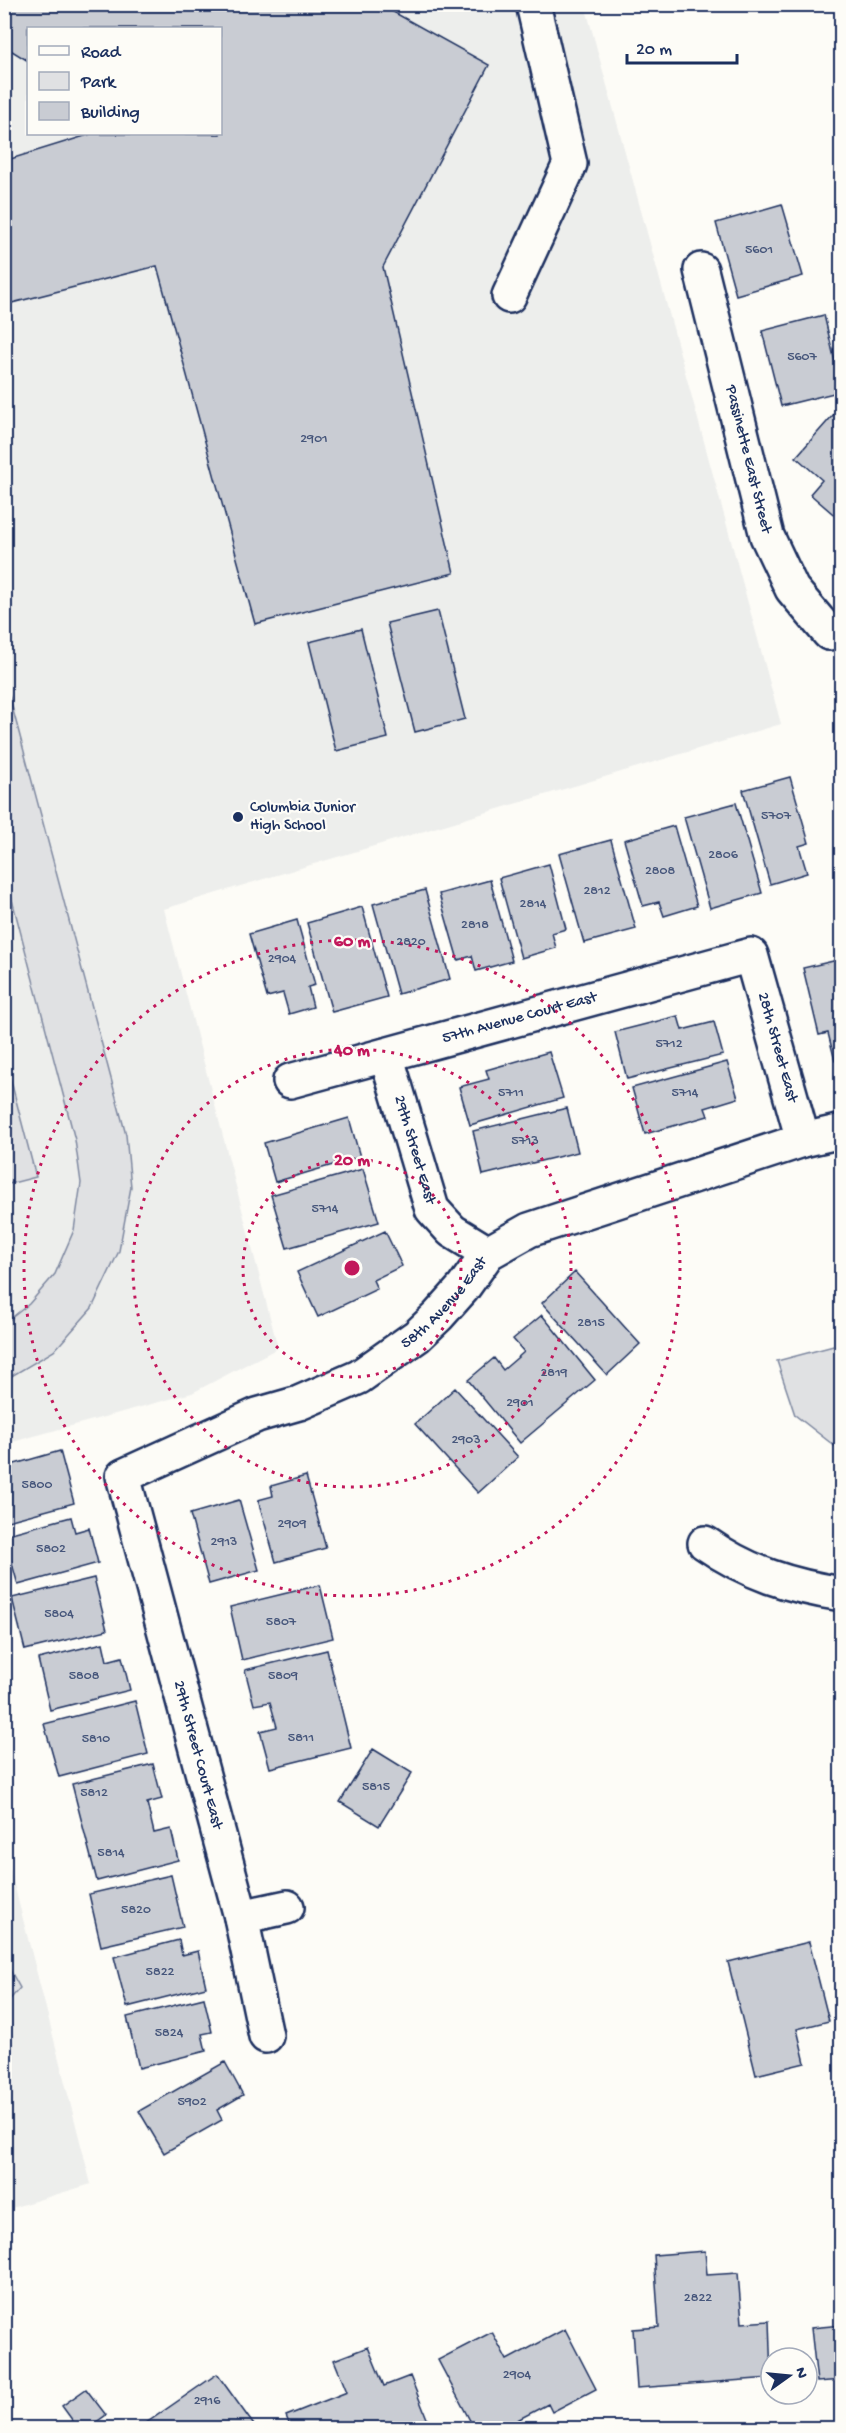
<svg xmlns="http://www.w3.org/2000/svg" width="846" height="2433" font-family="'Gochi Hand',sans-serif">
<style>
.built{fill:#edeeec;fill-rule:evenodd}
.green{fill:#e0e1e3;stroke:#7e88a0;stroke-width:1.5}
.building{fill:#c9ccd3;stroke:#1b2f5e;stroke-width:1.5}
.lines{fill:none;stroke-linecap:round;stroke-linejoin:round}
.minor-casing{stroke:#1b2f5e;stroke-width:38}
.minor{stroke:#fdfcf7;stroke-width:33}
.ring{fill:none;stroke:#c2185b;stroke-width:3;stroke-dasharray:3 6}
.poi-dot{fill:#1b2f5e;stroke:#fdfcf7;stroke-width:2}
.labels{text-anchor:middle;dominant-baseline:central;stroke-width:4.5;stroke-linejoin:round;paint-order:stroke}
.number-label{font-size:14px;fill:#46567b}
.street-label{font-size:16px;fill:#1b2f5e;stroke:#fdfcf7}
.poi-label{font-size:16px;fill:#1b2f5e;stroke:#fdfcf7;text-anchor:start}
.centre{fill:#c2185b;stroke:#fdfcf7;stroke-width:3}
.ring-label{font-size:18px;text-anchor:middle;font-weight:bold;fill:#c2185b;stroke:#fdfcf7;stroke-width:4.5;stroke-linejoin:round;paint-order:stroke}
</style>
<rect width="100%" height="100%" fill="#fdfcf7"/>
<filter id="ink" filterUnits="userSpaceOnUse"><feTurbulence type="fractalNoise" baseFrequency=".0167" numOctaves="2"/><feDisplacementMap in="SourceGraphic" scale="12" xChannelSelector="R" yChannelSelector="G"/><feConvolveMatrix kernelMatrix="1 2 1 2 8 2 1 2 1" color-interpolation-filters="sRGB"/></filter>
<g filter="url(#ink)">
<!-- built -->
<path class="built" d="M5 5H585L781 724 164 909 278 1348 192 1393 5 1444ZM28 28H220V134H28Z
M4 1845 91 2184 5 2210H4Z"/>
<!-- green -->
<path class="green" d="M5 680 126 1135 131 1187 119 1251 92 1308 54 1351 5 1380V1323L29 1304 55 1274 74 1230 81 1183 75 1140 5 873Z
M5 1058 36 1177 5 1185H4Z
M841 1344H842L841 1451 795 1415 777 1361Z
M4 1959 20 1988 5 2005H4Z"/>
<!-- building -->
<path class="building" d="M4 4H379L489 65 383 267 454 573 255 624 157 266 4 305V161L91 134H220V28H28V61L4 46Z
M782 204 803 276 736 295 716 223Z
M824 315 842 391 781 406 762 331Z
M842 405V516L839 519 810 494 822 480 796 457Z
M438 611 465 719 415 732 387 623Z
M361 629 388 738 336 751 309 642Z
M790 777 809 843 799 846 807 873 770 884 743 790Z
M736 803 762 893 710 908 684 817Z
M674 826 697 906 664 916 659 902 643 906 624 840Z
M611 840 636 929 584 943 559 854Z
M549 864 566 929 552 933 556 948 521 958 499 878Z
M490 880 512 961 476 971 472 956 458 960 439 894Z
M425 890 450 979 398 994 373 904Z
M362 907 387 997 332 1012 307 923Z
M297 920 315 985 308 987 313 1007 289 1014 283 993 267 997 249 934Z
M842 959V1060L835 1061 828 1033 819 1035 803 968Z
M678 1016 682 1030 714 1022 723 1055 627 1079 615 1032Z
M549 1052 563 1098 470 1125 459 1087 489 1079 486 1070Z
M727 1062 738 1098 705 1108 708 1116 645 1134 632 1088Z
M567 1108 578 1152 483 1175 473 1131Z
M349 1118 360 1157 275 1182 264 1143Z
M363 1169 379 1222 287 1248 271 1195Z
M385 1231 402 1266 373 1280 377 1289 318 1317 297 1272Z
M575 1272 640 1344 607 1375 542 1303Z
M542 1315 595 1380 520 1443 468 1380 494 1358 503 1370 524 1352 513 1339Z
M455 1388 518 1457 478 1493 415 1424Z
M60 1451 74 1503 4 1522V1467Z
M306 1476 326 1548 276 1562 258 1500 273 1496 271 1486Z
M239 1500 259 1570 209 1584 190 1514Z
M71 1517 75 1532 89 1528 98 1563 18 1585 4 1535Z
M94 1578 107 1630 25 1650 12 1598Z
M320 1585 333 1638 242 1660 230 1607Z
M103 1643 107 1661 122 1657 130 1690 50 1710 38 1659Z
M327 1650 351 1748 270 1768 260 1731 277 1727 270 1702 254 1705 245 1670Z
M135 1701 148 1754 59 1777 44 1724Z
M373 1749 412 1773 379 1826 340 1802Z
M153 1764 162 1799 147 1803 154 1833 171 1829 178 1860 97 1881 72 1784Z
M171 1875 183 1927 101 1946 89 1894Z
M179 1940 182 1955 198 1951 206 1987 127 2007 114 1957Z
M809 1942 829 2021 797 2029 805 2063 756 2075 728 1962Z
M204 1998 212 2032 202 2034 206 2051 139 2068 127 2017Z
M225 2062 243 2095 217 2110 222 2120 164 2153 139 2111Z
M705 2251 707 2275 738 2273 742 2323 769 2321 771 2378 637 2388 633 2329 659 2327 654 2255Z
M842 2325V2380L817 2382 811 2328Z
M565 2329 596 2389 552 2412 548 2404 502 2428H474L438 2360 492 2332 507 2360Z
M368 2347 384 2386 410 2376 428 2421 409 2428H291L286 2416 347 2392 334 2360Z
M217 2374 256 2428H139Z
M86 2389 106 2415 88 2428H78L62 2406Z"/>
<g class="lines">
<!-- minor casing -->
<g class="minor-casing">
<g id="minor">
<path id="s1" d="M701 270 767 536 792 589 829 633 842 631"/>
<path d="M509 296 570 164 533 4"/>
<path id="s2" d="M386 1055 432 1209 452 1231 488 1253"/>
<path id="s3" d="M290 1081 751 955 803 1140"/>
<path d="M705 1543C748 1573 790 1586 842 1594"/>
<path d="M241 1917 287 1907"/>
<path id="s4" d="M266 2036 241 1917 123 1476 257 1415 299 1403 359 1377 417 1336 438 1316 463 1288 488 1253 529 1230 803 1140 842 1131"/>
</g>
</g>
<!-- minor -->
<use href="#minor" class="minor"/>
</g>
</g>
<!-- distance rings -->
<g class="ring">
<circle cx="352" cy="1268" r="109"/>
<circle cx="352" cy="1268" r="219"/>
<circle cx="352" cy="1268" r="328"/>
</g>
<!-- markers -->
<circle class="poi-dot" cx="238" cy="817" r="6"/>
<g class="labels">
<!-- number labels -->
<g class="number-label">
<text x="759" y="250">5601</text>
<text x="802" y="357">5607</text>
<text x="314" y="439">2901</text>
<text x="776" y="816">5707</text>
<text x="723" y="855">2806</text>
<text x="660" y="871">2808</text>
<text x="597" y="891">2812</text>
<text x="533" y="904">2814</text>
<text x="475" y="925">2818</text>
<text x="411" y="942">2820</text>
<text x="282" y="959">2904</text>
<text x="669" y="1044">5712</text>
<text x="511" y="1093">5711</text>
<text x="685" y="1093">5714</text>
<text x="525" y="1141">5713</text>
<text x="325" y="1209">5714</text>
<text x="591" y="1323">2815</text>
<text x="554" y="1373">2819</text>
<text x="520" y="1403">2901</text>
<text x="466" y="1440">2903</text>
<text x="37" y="1485">5800</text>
<text x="292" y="1524">2909</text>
<text x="224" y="1542">2913</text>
<text x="51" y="1549">5802</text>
<text x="59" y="1614">5804</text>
<text x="281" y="1622">5807</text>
<text x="84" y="1676">5808</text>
<text x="283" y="1676">5809</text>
<text x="301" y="1738">5811</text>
<text x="96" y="1739">5810</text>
<text x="376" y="1787">5815</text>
<text x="94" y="1793">5812</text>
<text x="111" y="1853">5814</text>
<text x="136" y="1910">5820</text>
<text x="160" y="1972">5822</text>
<text x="169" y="2033">5824</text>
<text x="192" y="2102">5902</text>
<text x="698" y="2298">2822</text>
<text x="517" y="2375">2904</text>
<text x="207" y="2401">2916</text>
</g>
<!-- street labels -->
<g class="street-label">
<text stroke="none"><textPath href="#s1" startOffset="195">Passinette East Street</textPath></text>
<text stroke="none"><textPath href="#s3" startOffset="238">57th Avenue Court East</textPath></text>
<text stroke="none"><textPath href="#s3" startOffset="574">28th Street East</textPath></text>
<text stroke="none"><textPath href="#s2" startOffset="99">29th Street East</textPath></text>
<text stroke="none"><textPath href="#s4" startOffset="948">58th Avenue East</textPath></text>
<text transform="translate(197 1755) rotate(75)">29th Street Court East</text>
</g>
<!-- poi labels -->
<g class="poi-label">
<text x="250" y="808">Columbia Junior<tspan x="250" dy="18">High School</tspan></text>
</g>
</g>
<circle cx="352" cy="1268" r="9" class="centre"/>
<g class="ring-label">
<text x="352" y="946">60 m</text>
<text x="352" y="1055">40 m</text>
<text x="352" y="1165">20 m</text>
</g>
<!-- margin -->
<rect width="846" height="2433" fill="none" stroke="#fdfcf7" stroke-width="24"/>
<rect x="12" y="12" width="822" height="2409" fill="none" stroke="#1b2f5e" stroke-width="2" filter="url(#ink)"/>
<!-- legend -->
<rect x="27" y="27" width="195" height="108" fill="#fdfcf7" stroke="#a3aaba" stroke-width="1.5"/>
<rect x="39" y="46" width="30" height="9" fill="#fdfcf7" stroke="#a3aaba" stroke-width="1.5"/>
<text x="81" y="57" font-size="18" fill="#1b2f5e">Road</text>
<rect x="39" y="72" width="30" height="18" fill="#e0e1e3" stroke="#a3aaba" stroke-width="1.5"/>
<text x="81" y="87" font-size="18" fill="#1b2f5e">Park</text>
<rect x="39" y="102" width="30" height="18" fill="#c9ccd3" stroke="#a3aaba" stroke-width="1.5"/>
<text x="81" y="117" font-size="18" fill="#1b2f5e">Building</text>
<!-- north arrow -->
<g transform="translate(789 2376) rotate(75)"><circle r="28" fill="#fdfcf7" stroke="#a3aaba" stroke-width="1.5"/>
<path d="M0-4.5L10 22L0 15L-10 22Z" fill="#1b2f5e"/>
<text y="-9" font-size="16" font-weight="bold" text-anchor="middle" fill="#1b2f5e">N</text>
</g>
<!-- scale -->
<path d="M627 54v9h110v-9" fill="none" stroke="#1b2f5e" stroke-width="3"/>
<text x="636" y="54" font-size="18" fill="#1b2f5e" stroke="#fdfcf7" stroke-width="4.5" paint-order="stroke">20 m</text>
</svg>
